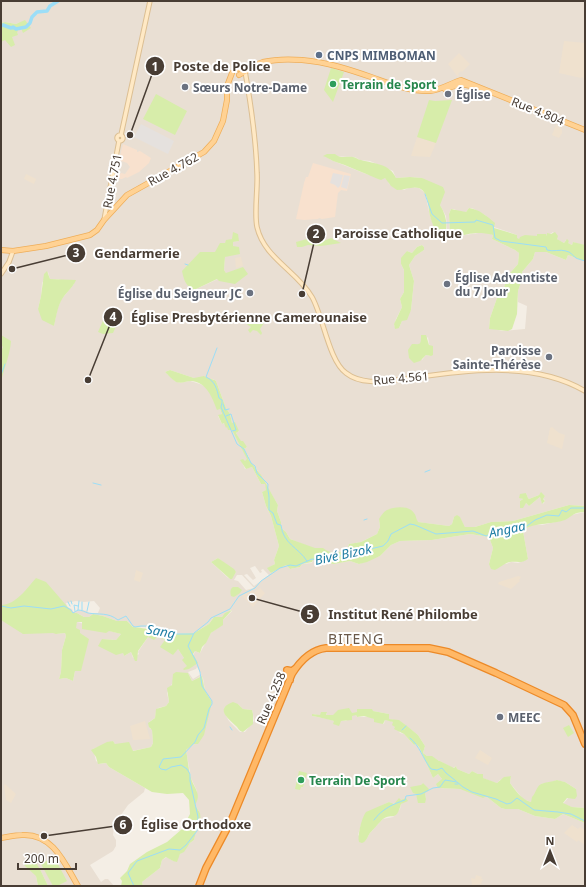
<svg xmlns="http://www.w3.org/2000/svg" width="586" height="887" font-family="'Noto Sans',sans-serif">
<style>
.residential{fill:#e9dfd3;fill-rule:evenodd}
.commercial{fill:#f8e1ce}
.education{fill:#efe1ce}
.green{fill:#d7edaa}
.parking{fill:#e5e1de}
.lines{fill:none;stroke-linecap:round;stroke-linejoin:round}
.stream{stroke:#9cdef7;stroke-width:1}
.river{stroke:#9cdef7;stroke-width:3.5}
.secondary-casing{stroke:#dcbf93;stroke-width:5.5}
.primary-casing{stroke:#efae59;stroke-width:6}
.highway-casing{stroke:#ec8a28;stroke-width:8}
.secondary{stroke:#ffe9c5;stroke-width:3.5}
.primary{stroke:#ffd294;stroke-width:4.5}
.highway{stroke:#ffb866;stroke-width:5.5}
.service-dot{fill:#5c6f8a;stroke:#fff;stroke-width:1.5}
.leisure-dot{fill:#2e9e5b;stroke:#fff;stroke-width:1.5}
.worship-dot{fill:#6b7280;stroke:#fff;stroke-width:1.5}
.labels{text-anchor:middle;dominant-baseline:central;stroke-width:4;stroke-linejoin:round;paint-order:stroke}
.service-label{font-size:12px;font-weight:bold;fill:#4e5e75;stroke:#fff;text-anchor:start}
.leisure-label{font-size:12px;font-weight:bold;fill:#27864d;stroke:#fff;text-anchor:start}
.worship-label{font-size:12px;font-weight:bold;fill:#5b616d;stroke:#fff;text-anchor:start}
.street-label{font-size:12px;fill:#483d34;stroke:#fff}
.water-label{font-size:13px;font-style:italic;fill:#207ea4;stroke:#fff}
.quarter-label{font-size:14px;letter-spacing:1px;fill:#6b5a4a;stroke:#fff}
.leader{fill:none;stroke:#483d34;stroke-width:1.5}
.callout-dot{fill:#483d34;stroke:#fff;stroke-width:1.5}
.mark-label{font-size:12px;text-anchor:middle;font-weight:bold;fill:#fff}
.callout-label{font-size:13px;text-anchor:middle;font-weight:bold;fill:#483d34;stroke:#fff;stroke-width:4;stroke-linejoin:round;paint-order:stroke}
</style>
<rect width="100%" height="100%" fill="#f4eee5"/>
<!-- residential -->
<path class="residential" d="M1 1H585V246L573 242 572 245 570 244 567 243 569 241 566 240 564 243 558 240 553 232 547 236 545 234 537 236H525L519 239H517V235L494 227 485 215 472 208H469L466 212H460L454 209H451L449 214 450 235 452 237 485 232 493 235 492 239 515 250 519 253 518 264 510 273 506 281 503 291 497 298 490 318 489 329H495L502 331 525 329 527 306 518 302V291L523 276 522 272 533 259 535 252H546L566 260 568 255 584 261 585 258V506L569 505 513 521 491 522 475 527H465L460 518 454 517 452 524 449 526 417 522 416 518 379 519 380 527 377 534 361 542 349 544 347 550 340 552H327L320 548 315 549 290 539 286 532 281 528V522L277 511 278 505 256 468 252 465 248 459 249 457 244 449 247 447 241 442 236 433 239 431 232 423 230 414 226 408 216 381 213 379 194 378 170 370 165 372 175 381 180 383 190 381 200 384 206 387 220 409 222 414 218 416 222 424 224 423 232 429 248 460 245 461 241 460 245 469 252 467 261 484H265L267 490 262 492 266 506 271 516 279 546 274 560 275 564 268 568 271 573 286 565 290 569 300 567 302 564 312 563 313 560H318L325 563 327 561 334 564 350 561 359 564 380 556 391 545 400 541 432 540 470 534 489 537 493 548 489 564H506L511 562 518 563 528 559 523 531 525 529 532 525H542L564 520 571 515 585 512V808L572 807 563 804 576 789 565 782 560 781 557 780 552 782 541 784 531 802 523 799 510 783 511 776 500 780 497 783 493 782 482 778 483 774H478L472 771 469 774 457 769 456 766 453 768 440 761H439L431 756H427L423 753 425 746 418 735 400 721 389 719V714L373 711 333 715H326L327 713 320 716 314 714 312 716 328 719 334 721H346L352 715H356L357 717H370L384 724 385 720 391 721 393 722 400 733 404 734 414 745 416 744 419 747 433 778 438 774 442 779 438 788 460 789 487 797 501 808 505 809H518L535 816 555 819 563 814 585 823V886H143L142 882 160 868 162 860 167 857 173 861 179 856 180 854 184 851 190 843 194 840 200 813 195 805 197 791 191 778 186 750 194 744 212 702 205 691 203 678 201 676 192 681 188 673 173 674V682L167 693 169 702 166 706 158 708 156 711 155 718 149 722 150 729H152L153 743 151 747 132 751 115 744 113 741 93 749 96 761 100 764 106 763 109 767 145 788 144 792 128 805 121 815 112 822 114 826 113 835 116 840V846L113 851 90 865 101 882 105 879H108L114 886H48L40 869 36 876 38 886H1V26L10 28 20 22 16 24 5 22 1 23ZM326 156 355 157 360 160 370 161 393 171 396 178 410 177 422 178 440 201V205L446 216 447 230 445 235 439 237 436 232 430 216 425 193 419 188 411 187 404 190 389 184 388 180 385 178 366 174 331 160ZM232 239 239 241 232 242 233 247 225 257 224 270 226 273 218 279 194 290 200 252 215 253 225 243ZM422 245 424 247V250L415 256 409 265 414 281 411 310 402 321 399 328 394 326 396 319 402 307 400 299 404 292V270L401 264 407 251 412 253 417 247ZM48 272 50 279H58L74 284 61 300 57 310 54 326 38 309 41 296 42 283ZM428 337 431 356 426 355 422 360 414 344 416 345 420 344ZM526 493 528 498 529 499 539 495 541 493 545 496 543 499 545 500 544 503 542 504V503L540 497 529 506 526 503 521 506 520 501 523 499 521 498ZM218 558 236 572 232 578 230 579 227 577 211 562ZM255 566 260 573 262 572 261 570 263 569 269 575 254 586 244 575 247 574 253 580 256 578 250 568ZM237 575H242L254 588 246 590 238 581 234 580ZM76 601 84 602 94 601 100 608 98 613H89L87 611 82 610 76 611 73 612 72 609 67 607 66 603ZM231 610 232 611 223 620V624L211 633 200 653 195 651 189 669 184 658 178 649 161 647 165 640 158 635 148 637 138 652 139 654 133 658 131 652 124 656 123 653 102 639 116 640 121 634 77 622 75 628 79 633 81 671H75L73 681 66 678 59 679 61 672 62 650 66 636 65 633 56 634 77 613 84 617H89L93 614 103 616 117 621H127L133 627H145L148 628 149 630H151L153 628 157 630 162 629 179 634 194 633 209 624 213 618 216 617H222ZM197 667 201 674 193 679 188 672 196 669ZM238 704 243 709 252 710 253 714 254 721 245 732H240L229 721 224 712V708ZM423 783 426 799 418 800 416 794ZM401 800 404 802 401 804 400 809 393 817 383 819 370 833 365 841 358 835 361 825 381 806 389 802 393 804Z"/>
<!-- commercial -->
<path class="commercial" d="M123 144 137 150V152L140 151 151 158 149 163 139 172 127 178 126 177 122 179H116L117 174H120L121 173 125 174 130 167 127 163 119 160Z
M313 163 351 174 347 191 341 190 338 193 335 217 322 219 319 218 318 219 304 220 296 219 304 183 306 177H308Z"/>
<!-- education -->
<path class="education" d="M564 41 585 43 584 78 581 77V78L559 73Z
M459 53 470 64 462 72 461 71 458 74 459 76 458 77 448 64Z
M556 125 562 129V133L559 138 552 135Z
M417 137 436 143 430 157 411 156Z
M26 174 36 179 34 184 24 179Z
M241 257 243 266 236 268 235 258Z
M552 427 559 433 565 435 562 449 547 443 550 428Z
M136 570 143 573 140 582 134 580Z
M518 576 521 577 519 580 520 581 511 589 498 584 499 582Z
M260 588 265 593 253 607 242 596 250 589 254 592Z
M145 721 150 739 133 740 130 726Z
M480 750 492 758 488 765 475 758Z
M5 784 16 794 11 803 6 800 4 785Z
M572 825 578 829 580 827 585 830V845L578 840 577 842 564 833Z
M476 875 482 877 481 879H483L481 884 472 885 471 878 475 879Z"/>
<!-- green -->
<path class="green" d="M25 20 31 28 23 33 21 28 17 29 18 31 17 32 18 35 12 37 15 45 11 47 5 40 1 42V23L5 22 16 24Z
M331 68 344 72 333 102 324 90Z
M156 94 187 111 175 135 143 119Z
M429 100 435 101 452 100 436 143 417 137Z
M327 154H335C340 159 347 156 353 157 356 157 358 160 361 160 375 164 389 163 396 178L410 177 422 178 443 187 445 192 440 205C446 215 448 224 445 235L439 237C435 231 432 223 430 216 428 208 429 192 419 188 412 186 404 190 397 190L391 186 385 178 381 180 378 179C363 173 349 166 333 161 329 159 327 157 323 156Z
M469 208C479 209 488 217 495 223L494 228 517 235V238L519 239 520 237 525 235 537 236V234H546L547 236V233L551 234 555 232 558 236 557 239 564 243 567 239 569 241 568 243 572 245 573 242 585 245 584 261 568 255 566 260 546 252H535L533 259 522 272 523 276 518 291 517 314 512 329 508 331 489 329 490 318 497 298 503 291 506 281 510 273 518 264 519 253 515 250 492 239 493 235C476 231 469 234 452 238L450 235 449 214 451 209 466 212Z
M233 232 238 234 239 241 233 242V246L239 247 240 254 225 257 224 270 226 273 243 267 248 274 235 284 219 281 217 279 194 290C185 285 184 280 182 271L200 252H215L220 243H225L226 240 232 239Z
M311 238 317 242H321L331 238 341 243 321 246 308 245 302 247H297L296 242Z
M422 245 424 247V250L415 256 409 265 414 281 411 310 407 320 402 321 399 328 395 329 394 324 402 307 400 299 404 292V270L401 264V258L407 251 412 253 417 247Z
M47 271 50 279 76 280C73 288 65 293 61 301 57 309 56 318 54 326L42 320 38 309 41 296 44 274Z
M105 316 119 320 113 333 103 334 98 332Z
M252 316 258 318 262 316 264 323 260 329 262 333 261 335 257 331 253 330 250 333 248 330 251 327 245 323Z
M1 335 11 341C10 355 4 368 1 382V351L3 347 1 345Z
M421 335H426L429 345 433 346V355L431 356 426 355 420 361 414 363 409 358 408 350 412 344C420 344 421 346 421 335Z
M170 370 194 378 204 376C208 379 212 378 216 381L226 408 230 414 232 423 235 422 239 431 236 433 241 441H243L247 447 244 449 249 458 248 459 261 475 278 505 277 511 281 522V528L286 532 290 539 315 548H323C330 554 339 553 347 550L349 544 361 542 377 534 380 527 379 519C381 516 383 512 387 510 394 507 409 505 414 513 416 515 416 519 418 522L449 526 452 524 454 517 457 515 460 517 465 527H475L491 522 513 521 569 505 585 506V512C573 512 573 516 565 520 552 525 531 522 523 531L528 559C521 564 517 561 510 562 504 563 500 568 495 570L491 569 489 564 493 548 489 537 470 534 432 540 400 541 391 545 380 556 367 562 359 564 350 561 334 564 328 563 326 561 324 564 318 563 317 560H313L312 562 302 564 300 567 290 569 286 565 271 573 267 568 275 564 274 560 279 546 271 516 266 506 262 492 266 490 265 484H261L252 467 246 469 240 460 243 459 245 461 247 459 232 430H228L227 427 226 428 224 423 222 424 218 415 222 414 220 409 217 410C212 397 207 383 192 381 186 381 182 384 176 382 173 380 168 375 165 372Z
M541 492 545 496 543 499 545 501 542 504 540 497 529 506 526 503 523 508H520V501L523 499 519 498 520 494 526 493 528 498 529 499 539 495Z
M218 558 234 569 236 572 232 579H230L211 562Z
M36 578 46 582 73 613H77L84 617H89L93 614 103 616 117 621H127L133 627C141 628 144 628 151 630L153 628 157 630 160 629 170 630 176 634 194 633 209 624 214 617H222L225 613 232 610 223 620V625L211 633 206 643 202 647 200 653 195 651 193 654 198 663 189 669 184 670 183 669 187 666 182 660 184 658 178 649 173 655 160 647 165 640 158 636 154 640 148 637 138 651 137 661H135L131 652 124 656 123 653 116 655 98 646 102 639 116 640 121 634 109 631 106 633 82 629V622H77L76 628 80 630V633L89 639 81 671H75L73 681 66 678 59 679 61 672 62 650 66 636 65 633 56 634 53 633 23 634 1 620V605C16 605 27 588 36 578Z
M233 587H238L242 590 240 593 234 597 231 596C230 592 230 589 233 587Z
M176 672 188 673 192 681 202 676 205 691 212 702 204 735 198 744H194L186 750C188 759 188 769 191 778 194 789 202 793 195 805L200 813 201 823 197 828 194 840 190 843 184 852 180 854 177 862 173 861 166 857 162 860 160 868 142 882 143 886H121L122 881 120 878 127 871 130 864 147 852 167 842 182 829 190 814 189 800 183 793 167 794 152 792 109 767 106 763 98 764 96 757 91 750 107 742 113 741 115 744 129 742 133 751 151 747 153 743 152 730 149 727 148 723 155 718 156 709 166 706 169 702 167 688 172 685 173 674Z
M233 702 238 704 243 709 252 710 253 714V724L243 732C239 731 239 729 236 726 227 717 215 709 233 702Z
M349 708 352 713 357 712V709H372L373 711 389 714V719L399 720 407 726 418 735 425 746 423 753 427 756H432L439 761H440L454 768 456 766 457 769 469 774 472 771 478 774H483V778L497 783 504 777 511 776 510 783C516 791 521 799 531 802L532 797C536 793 536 787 541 784 546 782 551 782 557 780L565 782 576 789 577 796 575 799 567 798 563 803 572 807 585 808V823L563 814 555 819 535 816 518 809H505L501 808 487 797H485L483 798 460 789 438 788 436 784 442 779 438 774 433 778 419 747 416 744 414 745 404 734 394 729 395 727 392 725 393 722 385 720 383 724 374 722V719L364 716 357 717 356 715 352 716V720L341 721 339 726 333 724 334 721C326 719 320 717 312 716V714L320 715 321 712H327L326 715H333L338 710Z
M569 725 574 733 568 737 563 728Z
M299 771 307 773 303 787H301L300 790 295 789Z
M423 783 429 789 428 791 425 793 426 799 425 803H418L416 794 413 793 410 787 421 785Z
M399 798 401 800 406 798 408 801 401 804C396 823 392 812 383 819 382 820 371 832 370 833 367 837 367 841 362 843L359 842C357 836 362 817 366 812L389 802 394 804Z
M54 857 67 881 57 886H53L41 864Z
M30 860H34L40 869 48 886H38L36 876 24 865Z"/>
<!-- parking -->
<path class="parking" d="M141 124 174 141 168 154 134 137Z
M333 173 343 175 340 186 338 188 335 185 330 183Z
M344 175 350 176 347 189 341 187Z"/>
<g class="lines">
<!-- stream -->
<path class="stream" d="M425 194 432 214 442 223 475 222 476 220 493 225 495 238 501 241 546 247 547 250C553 252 560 249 566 251 571 252 572 255 576 258 578 259 582 260 585 261
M185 264 188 265
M217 348 206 377C215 381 217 389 219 398L222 400V403L221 407 237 444 244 449 251 463 255 466 257 473 268 484C267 490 269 493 269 497 269 502 269 505 269 510L273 513 277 524 281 525C283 544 298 547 307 561
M1 375 5 364
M223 404 225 410 229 409
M226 416 231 414 236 430 232 431
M425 472 430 470
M93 483 101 485
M364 520 367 519
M71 601 72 604
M68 602 70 606
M1 606 11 608 24 606 51 609 64 606 71 610 73 613C75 612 76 611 78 610 82 610 85 612 88 613 99 615 108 612 118 620L126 616 133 626 135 627 141 626H153L170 630 177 634H193
M78 610 79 601
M82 610V602
M75 611 74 605 78 606
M87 611 89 602
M230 727 232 730
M402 730 406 726
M410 738C420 746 423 759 431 769L437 770 442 768 446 773 456 781
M455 784H458
M374 820C382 809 393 804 405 800L406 796 421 794 433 788 440 787 445 780 457 782 463 787 472 792 496 799 507 804 511 803 517 798 534 810 558 812 571 814 585 821
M134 886 128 873 137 861 169 849 180 850 186 845 197 831 198 817 190 781V774L187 769 181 765 171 767 166 770 161 769 159 767 163 759 181 757 195 742 198 735 204 728 209 709 212 704V701L202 686 200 672 196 661 188 646 194 633 208 622 211 618 230 609 239 596 255 588 261 581 280 568 290 565 296 566 312 559 321 560 344 555 383 546 388 541 391 534 410 524 415 525 436 534 473 531 486 536 503 529 524 528 535 520 547 515 559 516 562 510 566 512 571 508H585"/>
<!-- river -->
<path class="river" d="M1 26 3 25 11 28 13 27 16 29 26 27 30 23 32 17 37 12 47 11 50 6 58 1"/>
<!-- secondary casing -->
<g class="secondary-casing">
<path id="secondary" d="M245 71C251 105 256 139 257 173 258 188 254 213 257 227 264 258 297 271 312 297 323 316 329 361 346 373 360 384 380 382 396 380 458 372 528 358 585 391
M121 135 150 1
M117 138a3 3 0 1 1 6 0a3 3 0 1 1-6 0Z
M104 220 119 141
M1 274 9 262 13 251"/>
</g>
<!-- primary casing -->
<g class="primary-casing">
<path id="primary" d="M237 69C246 70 254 65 263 62 276 59 290 59 302 60 327 62 351 70 374 78 391 84 411 92 430 91 441 90 451 83 461 80L585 130
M239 75 248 70
M445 89 461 84 471 86
M1 250 13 251 46 246 90 235 97 230 104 220 127 195 204 152 214 141 223 121 227 100V86L232 73
M1 838C8 837 15 835 22 835 53 833 65 864 78 886"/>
</g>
<!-- highway casing -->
<g class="highway-casing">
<path id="highway" d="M290 680 287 670 292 671 296 668
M199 886 206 868 231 821 292 674C300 661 310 650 326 648H429L448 652 496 673 564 705 573 715 585 744"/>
</g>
<!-- secondary -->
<use href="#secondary" class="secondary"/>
<!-- primary -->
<use href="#primary" class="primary"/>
<!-- highway -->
<use href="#highway" class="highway"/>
</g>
<!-- markers -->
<circle class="service-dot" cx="319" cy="55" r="4"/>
<g class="leisure-dot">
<circle cx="333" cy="84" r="4"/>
<circle cx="301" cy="780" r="4"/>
</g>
<g class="worship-dot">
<circle cx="185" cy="87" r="4"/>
<circle cx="448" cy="94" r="4"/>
<circle cx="447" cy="284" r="4"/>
<circle cx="250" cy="293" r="4"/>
<circle cx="549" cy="357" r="4"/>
<circle cx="500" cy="717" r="4"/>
</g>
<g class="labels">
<!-- service labels -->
<g class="service-label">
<text x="327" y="55">CNPS MIMBOMAN</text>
</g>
<!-- leisure labels -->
<g class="leisure-label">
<text x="341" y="84">Terrain de Sport</text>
<text x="309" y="780">Terrain De Sport</text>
</g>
<!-- worship labels -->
<g class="worship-label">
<text x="193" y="87">Sœurs Notre-Dame</text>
<text x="456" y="94">Église</text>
<text x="455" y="277">Église Adventiste<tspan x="455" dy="14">du 7 Jour</tspan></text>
<text x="242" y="293" text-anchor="end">Église du Seigneur JC</text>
<text x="541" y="350" text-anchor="end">Paroisse<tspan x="541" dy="14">Sainte-Thérèse</tspan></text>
<text x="508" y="717">MEEC</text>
</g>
<!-- street labels -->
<g class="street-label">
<text transform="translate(538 111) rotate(22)">Rue 4.804</text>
<text transform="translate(173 169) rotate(-29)">Rue 4.762</text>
<text transform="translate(112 181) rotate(-79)">Rue 4.751</text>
<text transform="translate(401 378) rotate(-5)">Rue 4.561</text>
<text transform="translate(271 698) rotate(-67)">Rue 4.258</text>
</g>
<!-- water labels -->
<g class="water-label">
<text transform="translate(507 529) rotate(-12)">Angaa</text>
<text transform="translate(343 554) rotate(-12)">Bivé Bizok</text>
<text transform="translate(161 631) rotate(10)">Sang</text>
</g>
<!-- quarter labels -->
<g class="quarter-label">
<text x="356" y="638">BITENG</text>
</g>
</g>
<!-- callouts -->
<path class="leader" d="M130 135L155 66M302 294L316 234M12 269L76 253M88 380L113 317M252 598L310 614M44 836L123 825"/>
<g class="callout-dot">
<circle cx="130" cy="135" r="4"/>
<circle cx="302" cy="294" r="4"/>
<circle cx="12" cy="269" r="4"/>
<circle cx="88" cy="380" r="4"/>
<circle cx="252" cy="598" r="4"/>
<circle cx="44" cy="836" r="4"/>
<circle cx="155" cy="66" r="10"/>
<circle cx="316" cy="234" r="10"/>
<circle cx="76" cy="253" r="10"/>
<circle cx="113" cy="317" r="10"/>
<circle cx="310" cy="614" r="10"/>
<circle cx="123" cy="825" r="10"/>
</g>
<g class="mark-label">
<text x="155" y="71">1</text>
<text x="316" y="238">2</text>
<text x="76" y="257">3</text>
<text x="113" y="321">4</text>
<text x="310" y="619">5</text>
<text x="123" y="829">6</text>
</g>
<g class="callout-label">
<text x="222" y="71">Poste de Police</text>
<text x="398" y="238">Paroisse Catholique</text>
<text x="137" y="258">Gendarmerie</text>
<text x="249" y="322">Église Presbytérienne Camerounaise</text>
<text x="403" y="619">Institut René Philombe</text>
<text x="196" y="829">Église Orthodoxe</text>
</g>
<!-- border -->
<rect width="586" height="887" fill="none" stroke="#483d34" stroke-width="4"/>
<!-- north arrow -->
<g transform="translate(550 851)" stroke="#ffffff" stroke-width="3" paint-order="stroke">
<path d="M0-3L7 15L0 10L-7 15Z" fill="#483d34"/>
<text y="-6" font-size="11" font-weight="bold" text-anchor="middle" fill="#483d34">N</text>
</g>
<!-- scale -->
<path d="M18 863v6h58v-6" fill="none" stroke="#483d34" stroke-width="2"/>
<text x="24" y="863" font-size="12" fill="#483d34" stroke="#ffffff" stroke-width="3" paint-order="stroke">200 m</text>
</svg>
